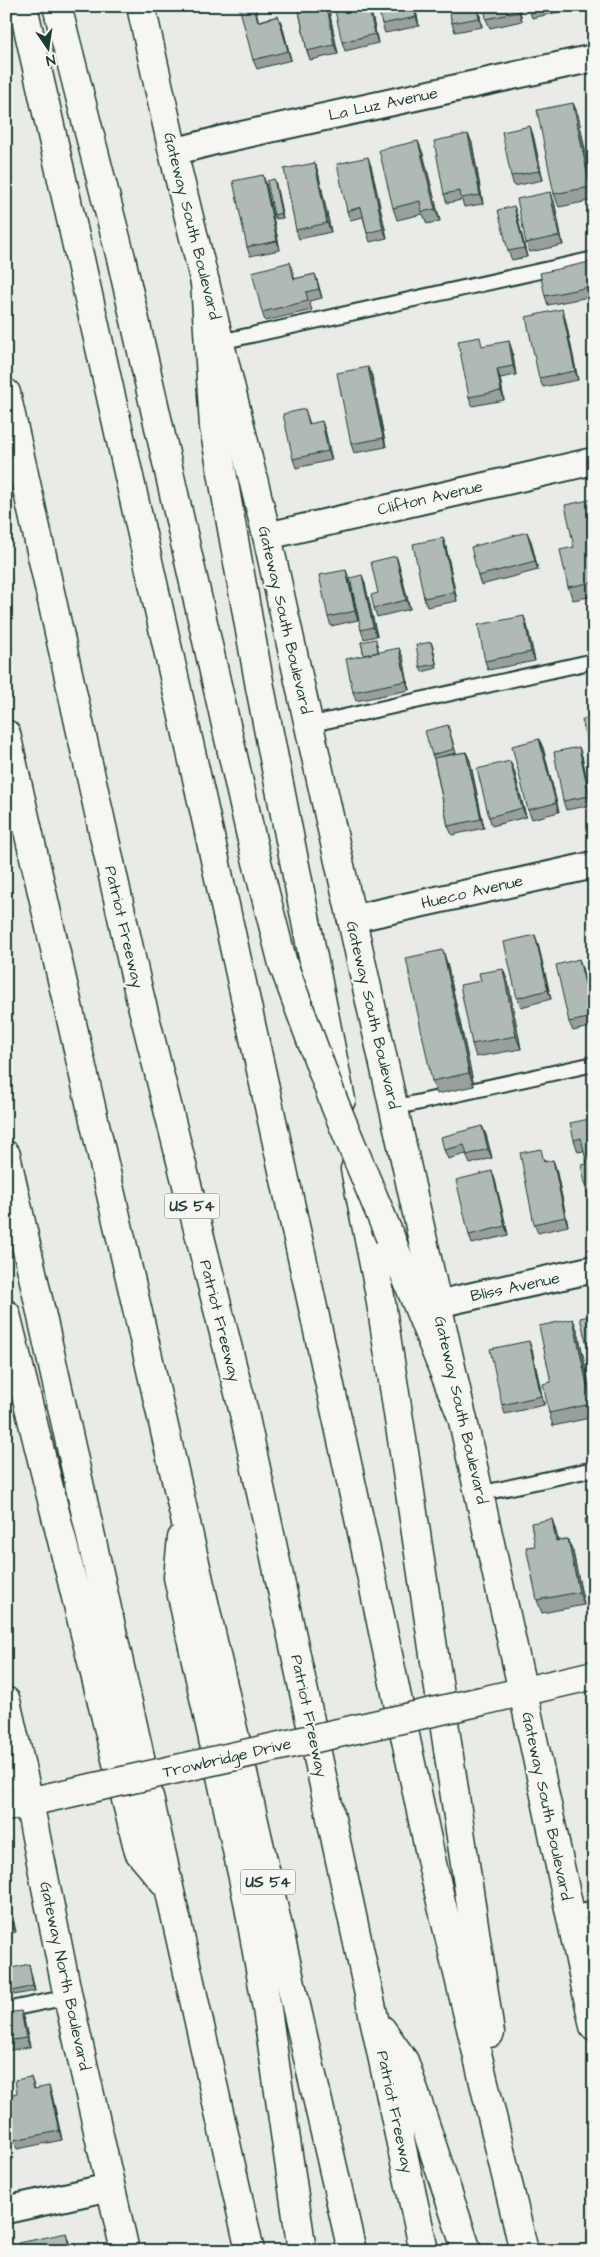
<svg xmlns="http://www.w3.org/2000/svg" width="600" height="2257" font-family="'Architects Daughter',sans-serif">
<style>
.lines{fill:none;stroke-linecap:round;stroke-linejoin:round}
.service-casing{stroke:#1f3d34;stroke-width:18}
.minor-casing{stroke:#1f3d34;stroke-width:30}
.secondary-casing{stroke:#1f3d34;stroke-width:31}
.motorway-casing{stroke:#1f3d34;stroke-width:31}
.service{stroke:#f6f6f2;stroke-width:14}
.minor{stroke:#f6f6f2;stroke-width:26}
.secondary{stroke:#f6f6f2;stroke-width:28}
.motorway{stroke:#f6f6f2;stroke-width:28}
.secondary-bridge-casing{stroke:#1f3d34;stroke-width:31;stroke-linecap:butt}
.motorway-bridge-casing{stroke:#1f3d34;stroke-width:31;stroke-linecap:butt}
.secondary-bridge{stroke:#f6f6f2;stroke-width:28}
.motorway-bridge{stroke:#f6f6f2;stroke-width:28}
.wall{fill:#97a09c;stroke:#1f3d34}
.shaded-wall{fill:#7b827f;stroke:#1f3d34}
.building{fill:#b0bab5;stroke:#1f3d34}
.labels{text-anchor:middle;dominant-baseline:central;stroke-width:4.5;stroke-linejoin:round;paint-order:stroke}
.shield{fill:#f6f6f2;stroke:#60746d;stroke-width:1}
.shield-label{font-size:15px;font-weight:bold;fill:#1f3d34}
.street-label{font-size:16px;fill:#1f3d34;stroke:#f6f6f2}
</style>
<rect width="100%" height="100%" fill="#e9ebe7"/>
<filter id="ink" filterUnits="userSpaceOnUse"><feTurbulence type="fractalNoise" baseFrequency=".02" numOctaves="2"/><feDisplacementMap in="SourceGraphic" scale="10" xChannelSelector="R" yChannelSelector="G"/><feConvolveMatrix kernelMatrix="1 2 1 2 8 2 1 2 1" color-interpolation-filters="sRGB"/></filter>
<g filter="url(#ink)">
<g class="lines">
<!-- service casing -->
<g class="service-casing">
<path id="service" d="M220 342 594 259
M308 725 594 661
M393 1108 594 1064
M479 1494 594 1469
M570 1914 594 1908
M6 2010 68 1997"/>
</g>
<!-- minor casing -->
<g class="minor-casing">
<path id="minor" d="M173 152 219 140 594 58
M267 536 594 461
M351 919 594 865
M437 1304 594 1269
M6 2210 110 2187"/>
</g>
<!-- secondary casing -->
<g class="secondary-casing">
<path id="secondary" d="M141 6 173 152 267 536 523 1692 594 2026
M6 1701 29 1802 68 1997 125 2251
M482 1701 594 1675
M6 1807 69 1793"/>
</g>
<!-- motorway casing -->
<g class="motorway-casing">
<path id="motorway" d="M23 6 207 823 364 1541 433 1868 524 2251
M57 6 121 258 255 854 283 964
M205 282 214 427 260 687 341 1100
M6 393 138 989 244 1413 424 2251
M6 734 352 2251
M6 1155 250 2251
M355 1169 379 1290 404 1452 490 2033
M390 1237 463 1419
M6 1314 139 1852 166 1884
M182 1538 178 1577 248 1901 267 2009 302 2251
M382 2030 404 2061 467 2251"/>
</g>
<!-- service -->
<use href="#service" class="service"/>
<!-- minor -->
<use href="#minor" class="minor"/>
<!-- secondary -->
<use href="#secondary" class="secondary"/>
<!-- motorway -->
<use href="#motorway" class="motorway"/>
<!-- secondary-bridge casing -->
<g class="secondary-bridge-casing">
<path id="secondary-bridge" d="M69 1793 482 1701"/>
</g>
<!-- motorway-bridge casing -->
<g class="motorway-bridge-casing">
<path id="motorway-bridge" d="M283 964 335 1105 390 1237"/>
</g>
<!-- secondary-bridge -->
<use href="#secondary-bridge" class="secondary-bridge"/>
<!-- motorway-bridge -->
<use href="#motorway-bridge" class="motorway-bridge"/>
</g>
<!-- wall -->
<path class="wall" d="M298 6H328L338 54 310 60 307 51Z
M370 6 378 43 345 51 342 42Z
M378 6H415L419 26 385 33 382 24Z
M433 6H444L434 8Z
M448 6H478L482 27 455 32 452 23Z
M519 6 522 21 490 28 486 19Z
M528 6H561L563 11 532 18Z
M278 16 282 25 291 60 257 69 253 60 259 21Z
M573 103 578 115 594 194V200L559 207 554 194Z
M530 126 533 135 543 180 514 186 511 176Z
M468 134 472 143 483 204 464 207 462 200 447 203 444 194Z
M418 141 423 154 440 221 427 224 423 214 397 220 393 208Z
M315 163 318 172 331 232 299 239 296 230Z
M371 166 387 238 370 242 367 233 363 217 350 220 347 211Z
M274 179 283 218 276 219 274 215Z
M266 184 280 250 250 256 247 247Z
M550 192 554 201 563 245 530 252 526 243Z
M517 215 527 257 512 260 508 251Z
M594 261V296L548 305 545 296Z
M290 262 295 279 315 274 322 298 309 301 312 310 265 321 262 312Z
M565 318 578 380 543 387 539 378Z
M483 346 512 350 516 375 500 378 504 400 472 406 469 397Z
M368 367 372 376 386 447 354 453 351 444Z
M305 409 310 424 325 430 332 460 296 468 293 459Z
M594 499V596L573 600 568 587 574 547Z
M443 538 446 547 457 601 427 607 424 598Z
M531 541 538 570 481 585 478 576Z
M396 556 399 565 410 609 377 617 374 608 378 593Z
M346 570 349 579 358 620 331 626 328 617Z
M362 575 365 584 377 636 364 639 361 630Z
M527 625 535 661 488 670 485 661Z
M361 642 377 644 379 653 403 657 409 690 356 701 353 692 364 656Z
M433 647 437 668 422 672 420 667Z
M449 729 456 753 444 756 466 752 470 761 484 828 452 835 448 826 434 759 432 755Z
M539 739 543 748 559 812 532 819 528 810Z
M579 747 582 756 592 805 566 810 563 801Z
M514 770 526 817 492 826 489 817Z
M535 935 538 944 551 999 521 1007 517 998Z
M447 963 474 1086 437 1094 432 1081Z
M582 968 594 1015V1026L573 1031 569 1022Z
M481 981 508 982 521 1049 476 1057 472 1044Z
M594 1118V1214H593L589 1201 587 1164 584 1151 578 1152 574 1140Z
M482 1126 486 1135 492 1158 470 1164 466 1154 448 1159 444 1150Z
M544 1158 545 1162 553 1160 556 1169 568 1226 538 1233 534 1224Z
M492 1171 495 1180 508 1235 472 1244 469 1235Z
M578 1332 594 1408V1417L553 1426 549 1413 551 1382Z
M532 1350 544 1405 505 1414 502 1405Z
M552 1519 556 1532 558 1541 568 1539 573 1552 584 1605 542 1613 537 1600 535 1546Z
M6 1888 16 1932 6 1934Z
M30 1969 35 1991 14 1995 13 1991Z
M6 1982 9 1996 6 1997Z
M6 2013 24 2020 30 2047 6 2051Z
M31 2077 35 2089 52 2095 62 2140 17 2149 14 2140 17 2093Z"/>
<!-- shaded-wall -->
<path class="shaded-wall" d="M254 6H255L261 31 258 22Z
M327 6H328L338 54 334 45Z
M368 6H370L378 43 375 34Z
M414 6H415L419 26 416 17Z
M476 6H478L482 27 479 18Z
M518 6H519L522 21 519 12Z
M278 16 282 25 291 60 288 51Z
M573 103 578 115 594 197 590 187Z
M530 126 533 135 543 180 539 171Z
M468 134 472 143 483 204 480 195Z
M418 141 423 154 440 221 435 209Z
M368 157 371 166 387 238 383 229Z
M315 163 318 172 331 232 327 223Z
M263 175 266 184 280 250 277 241Z
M274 179 276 184 283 218 281 213Z
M550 192 554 201 563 245 559 236Z
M514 206 517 215 527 257 524 248Z
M315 274 318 283 322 298 319 289Z
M562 309 565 318 578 380 575 371Z
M509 341 512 350 516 375 513 366Z
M368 367 372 376 386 447 383 438Z
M497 369 500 378 504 400 501 391Z
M322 421 325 430 332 460 328 451Z
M527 532 531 541 538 570 535 561Z
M443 538 446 547 457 601 454 592Z
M396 556 399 565 410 609 406 600Z
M346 570 349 579 358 620 355 611Z
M362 575 365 584 377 636 373 627Z
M524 616 527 625 535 661 531 652Z
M431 642 433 647 437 668 436 664Z
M399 648 403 657 409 690 406 681Z
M539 739 543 748 559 812 556 803Z
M579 747 582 756 592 805 589 796Z
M466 752 470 761 484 828 481 819Z
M510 761 514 770 526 817 522 808Z
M535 935 538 944 551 999 548 990Z
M443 950 447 963 474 1086 469 1073Z
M579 959 582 968 594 1015V1019Z
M503 969 508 982 521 1049 516 1036Z
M482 1126 486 1135 492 1158 488 1149Z
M553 1160 556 1169 568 1226 565 1217Z
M492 1171 495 1180 508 1235 505 1226Z
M573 1319 578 1332 594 1408V1412L591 1404Z
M529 1341 532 1350 544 1405 541 1396Z
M552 1519 556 1532 561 1554 556 1541Z
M568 1539 573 1552 584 1605 579 1592Z
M6 1888 16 1932 12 1923 6 1895Z
M29 1964 30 1969 35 1991 33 1986Z
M21 2011 24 2020 30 2047 26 2038Z
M49 2086 52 2095 62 2140 59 2131Z
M66 2233 69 2242 71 2251H70Z"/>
<!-- building -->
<path class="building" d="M239 6H254L258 22 278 16 288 51 253 60Z
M298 6H327L334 45 307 51Z
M334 6H368L375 34 342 42Z
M378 6H414L416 17 382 24Z
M448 6H476L479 18 452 23Z
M484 6H518L519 12 486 19Z
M528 6H540L529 9Z
M573 103 590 187 554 194 537 110Z
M530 126 539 171 511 176 502 132Z
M468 134 480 195 461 198 460 191 444 194 434 141Z
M418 141 435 209 422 212 420 201 393 208 379 150Z
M368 157 383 229 367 233 361 207 347 211 337 164Z
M315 163 327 223 296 230 284 169Z
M263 175 277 241 247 247 233 181Z
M274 179 281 213 274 215 267 181Z
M550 192 559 236 526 243 517 199Z
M514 206 524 248 508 251 498 210Z
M594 261V286L545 296 540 273Z
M290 262 294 279 315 274 319 289 306 292 308 301 262 312 252 272Z
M562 309 575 371 539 378 526 317Z
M480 337 482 346 509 341 513 366 497 369 501 391 469 397 458 341Z
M368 367 383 438 351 444 337 373Z
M305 409 309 424 322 421 328 451 293 459 283 414Z
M594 499V582L568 587 560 550 574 547 565 505Z
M527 532 535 561 478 576 471 547Z
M443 538 454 592 424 598 413 544Z
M396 556 406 600 374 608 371 595 378 593 371 562Z
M346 570 355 611 328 617 319 575Z
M362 575 373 627 361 630 350 578Z
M524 616 531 652 485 661 478 625Z
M376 639 378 652 364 655 361 642Z
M431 642 436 664 420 667 416 645Z
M399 648 406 681 353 692 346 659Z
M594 718V770L582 720Z
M448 725 454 749 432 755 425 731Z
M539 739 556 803 528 810 512 746Z
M579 747 589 796 563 801 554 752Z
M466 752 481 819 448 826 434 758Z
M510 761 522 808 489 817 477 769Z
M535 935 548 990 517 998 504 942Z
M443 950 469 1073 432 1081 406 958Z
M579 959 593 1017 569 1022 556 965Z
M503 969 516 1036 472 1044 460 985 481 981 479 973Z
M594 1118V1200L589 1201 581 1165 587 1164 581 1138 574 1140 570 1123Z
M482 1126 488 1149 467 1155 464 1145 444 1150 441 1137Z
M541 1149 544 1162 553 1160 565 1217 534 1224 520 1153Z
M492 1171 505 1226 469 1235 456 1180Z
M594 1315V1372L580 1318Z
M573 1319 591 1404 549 1413 543 1384 551 1382 539 1326Z
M529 1341 541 1396 502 1405 490 1349Z
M594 1517V1560L585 1519Z
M552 1519 556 1541 568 1539 579 1592 537 1600 526 1547 535 1546 531 1523Z
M594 1724V1750L588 1726Z
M6 1895 12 1923 6 1924Z
M29 1964 33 1986 13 1991 8 1969Z
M21 2011 26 2038 6 2041V2013Z
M31 2077 34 2089 49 2086 59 2131 14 2140 6 2106V2096L17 2093 15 2080Z
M66 2233 70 2251H21L19 2243Z"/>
</g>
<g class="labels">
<!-- shield labels -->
<g class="shield">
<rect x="164.5" y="1193.5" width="55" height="25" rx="4"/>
<rect x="240.5" y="1869.5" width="55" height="25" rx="4"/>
</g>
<g class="shield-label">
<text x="192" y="1206">US 54</text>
<text x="268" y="1882">US 54</text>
</g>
<!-- street labels -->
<g class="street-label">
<text transform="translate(383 104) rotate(-12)">La Luz Avenue</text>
<text transform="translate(192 226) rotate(76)">Gateway South Boulevard</text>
<text transform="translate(430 498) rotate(-13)">Clifton Avenue</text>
<text transform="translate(285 620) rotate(77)">Gateway South Boulevard</text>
<text transform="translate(472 892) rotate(-13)">Hueco Avenue</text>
<text transform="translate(124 927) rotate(77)">Patriot Freeway</text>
<text transform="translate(373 1015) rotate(77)">Gateway South Boulevard</text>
<text transform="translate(515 1287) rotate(-12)">Bliss Avenue</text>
<text transform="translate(220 1321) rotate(76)">Patriot Freeway</text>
<text transform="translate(461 1410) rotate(77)">Gateway South Boulevard</text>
<text transform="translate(309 1716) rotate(78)">Patriot Freeway</text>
<text transform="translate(227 1758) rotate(-13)">Trowbridge Drive</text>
<text transform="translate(547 1806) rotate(78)">Gateway South Boulevard</text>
<text transform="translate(65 1976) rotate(78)">Gateway North Boulevard</text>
<text transform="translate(395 2112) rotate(78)">Patriot Freeway</text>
</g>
</g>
<!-- margin -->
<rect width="600" height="2257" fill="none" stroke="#f6f6f2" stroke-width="25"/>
<rect x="12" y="12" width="575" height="2232" fill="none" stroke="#1f3d34" stroke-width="2" filter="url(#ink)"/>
<!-- north arrow -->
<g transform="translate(48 48) rotate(167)" stroke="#f6f6f2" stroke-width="4" paint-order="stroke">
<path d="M0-4L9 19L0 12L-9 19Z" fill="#1f3d34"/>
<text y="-8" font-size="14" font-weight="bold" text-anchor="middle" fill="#1f3d34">N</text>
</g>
</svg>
